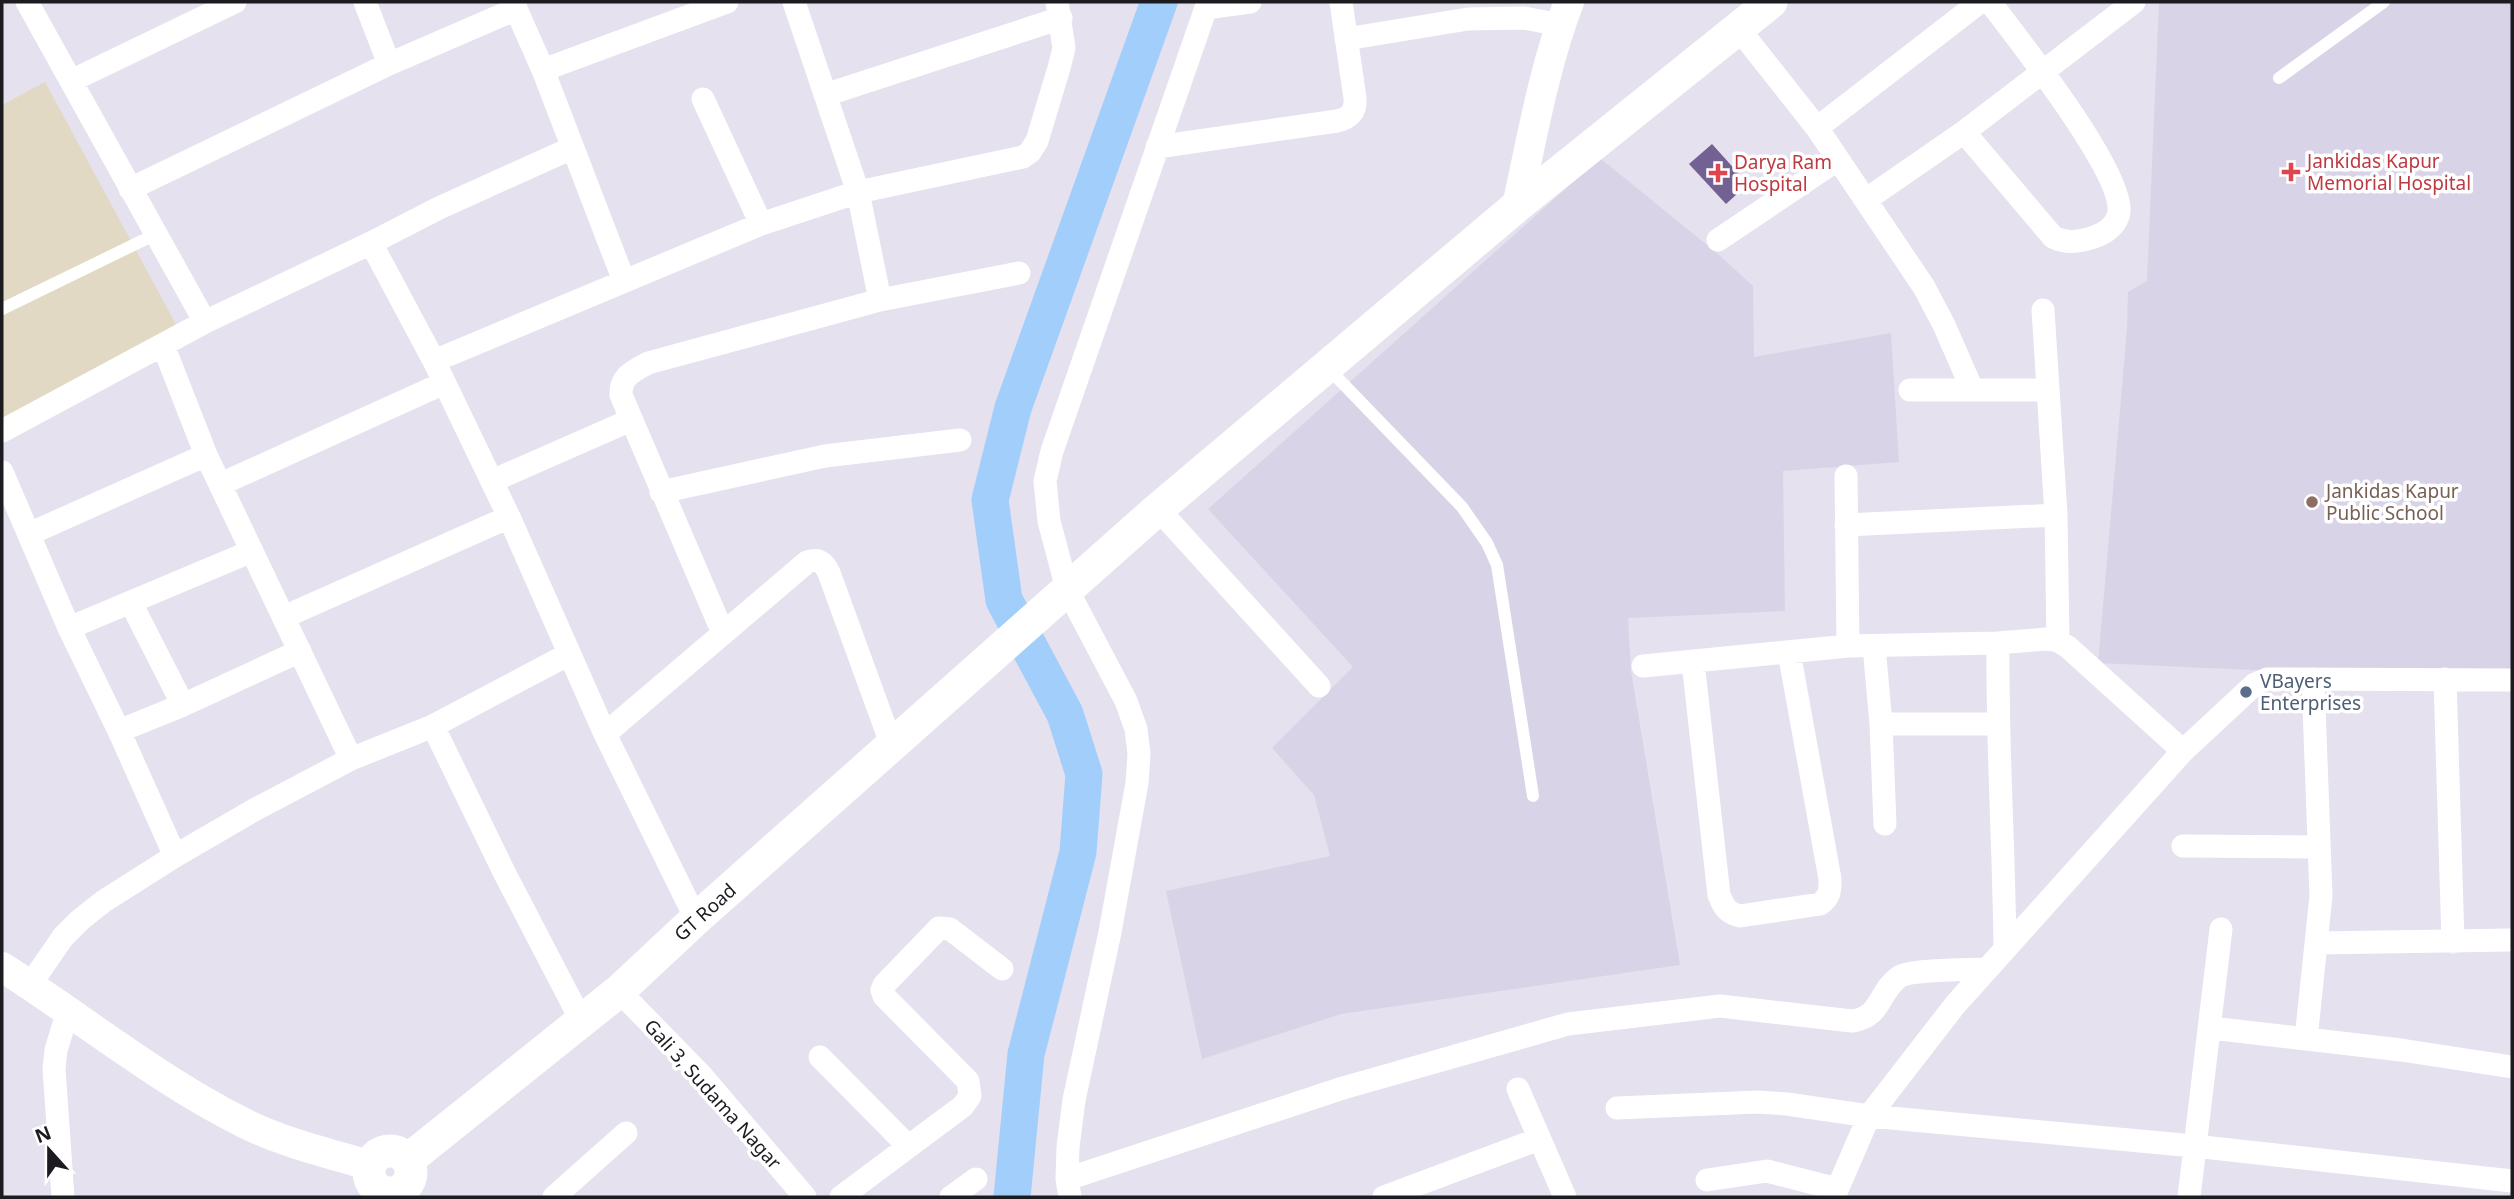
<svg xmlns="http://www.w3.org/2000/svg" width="2514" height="1199" font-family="'Noto Sans',sans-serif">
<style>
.commercial{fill:#e2d9c4}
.built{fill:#d9d3e7}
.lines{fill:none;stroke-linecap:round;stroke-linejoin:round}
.river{stroke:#a2cefc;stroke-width:37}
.building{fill:#736193}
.service{stroke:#fff;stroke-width:12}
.minor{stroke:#fff;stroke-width:23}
.tertiary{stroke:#fff;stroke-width:30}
.secondary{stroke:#fff;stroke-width:33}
.health-dot{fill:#e0444e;stroke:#fff;stroke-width:2.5}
.education-dot{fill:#8d6e63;stroke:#fff;stroke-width:2.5}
.service-dot{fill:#5c6f8a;stroke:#fff;stroke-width:2.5}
.labels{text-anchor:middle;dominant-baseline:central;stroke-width:7;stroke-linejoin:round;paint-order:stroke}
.health-label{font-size:19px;fill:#be3a42;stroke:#fff;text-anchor:start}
.education-label{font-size:19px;fill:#785e54;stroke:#fff;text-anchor:start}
.service-label{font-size:19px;fill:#4e5e75;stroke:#fff;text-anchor:start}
.street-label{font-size:19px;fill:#1c1b20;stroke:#fff}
</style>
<rect width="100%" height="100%" fill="#e5e1ee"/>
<!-- commercial -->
<path class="commercial" d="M45 82 179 330 2 424V105Z"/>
<!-- built -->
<path class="built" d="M2159 2H2512V673L2252 670 2098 663 2127 329 2128 292 2147 281Z
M1600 158 1718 254 1753 286 1754 357 1891 333 1899 462 1783 471 1785 611 1628 618 1631 671 1680 965 1341 1014 1202 1059 1166 891 1330 856 1314 795 1272 748 1353 667 1208 509Z"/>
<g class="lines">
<!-- river -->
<path class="river" d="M1012 1197 1026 1054 1078 852 1084 774 1065 714 1004 600 990 500 1013 408 1159 2"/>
</g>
<!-- building -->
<path class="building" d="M1712 144 1748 184 1726 204 1689 164Z"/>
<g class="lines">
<!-- service -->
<path class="service" d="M2279 78 2384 2
M2 309 156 234
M1327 367 1462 507 1487 543 1497 565 1533 796"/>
<!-- minor -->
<path class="minor" d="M27 2 205 322
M365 2 389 64
M513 2 543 70 624 281
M794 2 858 192 880 300
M1206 8 1250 2
M1738 28 1817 128 1924 287 1944 325 1972 389
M1346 39 1468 19 1524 18 1561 25
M543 70 727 2
M71 81 235 2
M825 95 1061 18
M703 99 761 224
M1817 128 1980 2
M1964 132 2053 237C2066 244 2080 242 2094 237 2106 233 2117 225 2119 212 2123 171 2018 39 1990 2
M1157 147 1337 121C1350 118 1356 112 1355 98L1341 2
M130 189 389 64 516 9
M1867 199 1964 132 2134 2
M1718 240 1837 160
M371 243 434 361 509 517 605 734 696 919
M2043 310 2056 515 2058 641
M163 345 206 455 351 759
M434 361 761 224 858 192 1023 157 1030 152 1037 141 1059 68 1064 48 1057 2
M1910 390H2048
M2 431 205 322 371 243 439 208 572 148
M2 472 69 628 119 731 175 856
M1846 476 1848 646
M492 481 631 420
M221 484 444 383
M661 492 825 456 960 440
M1158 509 1319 686
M1846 525 2056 515
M29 534 206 455
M131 603 183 705
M284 617 509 517
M69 628 252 551
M723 633 621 395C620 377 633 371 648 363L880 300 1019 273
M1998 643C1997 745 2004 847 2005 949
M1874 646 1881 724 1885 824
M1693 662 1719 895C1724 907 1727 913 1740 916L1820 904C1830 897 1830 891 1830 879L1789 652
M1643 666 1848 646 1998 643 2046 639 2058 641 2068 647 2183 751
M2445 679 2453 942
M1881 724H1997
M433 726 504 872 582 1022
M119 731 183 705 300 651
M605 734 807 562C818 558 824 562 829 573L892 746
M2183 846 2319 847
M2317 943 2512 940
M30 985 63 937 80 920 104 901 175 856 254 810 351 759 433 726 569 654
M619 991 701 1075 805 1197
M2211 1028 2401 1050 2512 1067
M2306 1039 2321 896 2313 679
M820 1057 908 1146
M1518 1089 1565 1197
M1617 1108 1757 1102 1787 1104 1869 1116 2194 1146 2512 1181
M1067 1179 1343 1088 1568 1024 1720 1006 1852 1021C1882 1017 1878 992 1899 977 1910 969 1970 970 1987 969
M1707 1180 1767 1171 1837 1189
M63 1197 54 1069 56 1050 68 1011
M380 1197 383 1191
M554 1197 626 1133
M841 1197 963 1106 970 1096 968 1081 884 996 882 990 884 985 939 928 950 929 1002 969
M951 1197 976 1179
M1070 1197 1067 1179 1068 1147 1074 1100 1110 932 1137 783 1139 754 1136 729 1126 701 1067 589 1049 521 1045 481 1052 451 1208 2
M1384 1197 1539 1139
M1834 1197 1869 1116 1955 1005 2183 751 2255 684 2267 679 2512 680
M2189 1197 2221 929"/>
<!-- tertiary -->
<path class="tertiary" d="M1517 206C1532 138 1544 67 1569 2
M2 967C82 1018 158 1080 244 1123 284 1143 329 1153 371 1166"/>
<!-- secondary -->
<path class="secondary" d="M369 1172a21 21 0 1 1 42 0a21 21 0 1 1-42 0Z
M408 1160 619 991 696 919 1158 509 1517 206 1771 2"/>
</g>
<!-- markers -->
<g class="health-dot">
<path d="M2287.5 161.5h7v7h7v7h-7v7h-7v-7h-7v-7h7z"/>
<path d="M1714.5 162.5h7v7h7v7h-7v7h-7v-7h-7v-7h7z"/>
</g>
<circle class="education-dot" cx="2312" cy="502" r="7"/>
<circle class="service-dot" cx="2246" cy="692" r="7"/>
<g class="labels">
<!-- health labels -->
<g class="health-label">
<text x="2307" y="161">Jankidas Kapur<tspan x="2307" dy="22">Memorial Hospital</tspan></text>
<text x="1734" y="162">Darya Ram<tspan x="1734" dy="22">Hospital</tspan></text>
</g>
<!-- education labels -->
<g class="education-label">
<text x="2326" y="491">Jankidas Kapur<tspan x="2326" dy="22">Public School</tspan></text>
</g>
<!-- service labels -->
<g class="service-label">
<text x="2260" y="681">VBayers<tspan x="2260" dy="22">Enterprises</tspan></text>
</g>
<!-- street labels -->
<g class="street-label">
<text transform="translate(705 912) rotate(-42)">GT Road</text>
<text transform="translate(713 1094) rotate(48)">Gali 3, Sudama Nagar</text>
</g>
</g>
<!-- border -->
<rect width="2514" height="1199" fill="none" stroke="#1c1b20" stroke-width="7"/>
<!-- north arrow -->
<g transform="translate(49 1150) rotate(339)" stroke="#ffffff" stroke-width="5" paint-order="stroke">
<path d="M0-5L12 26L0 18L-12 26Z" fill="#1c1b20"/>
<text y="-10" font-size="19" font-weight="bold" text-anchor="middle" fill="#1c1b20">N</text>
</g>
</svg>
